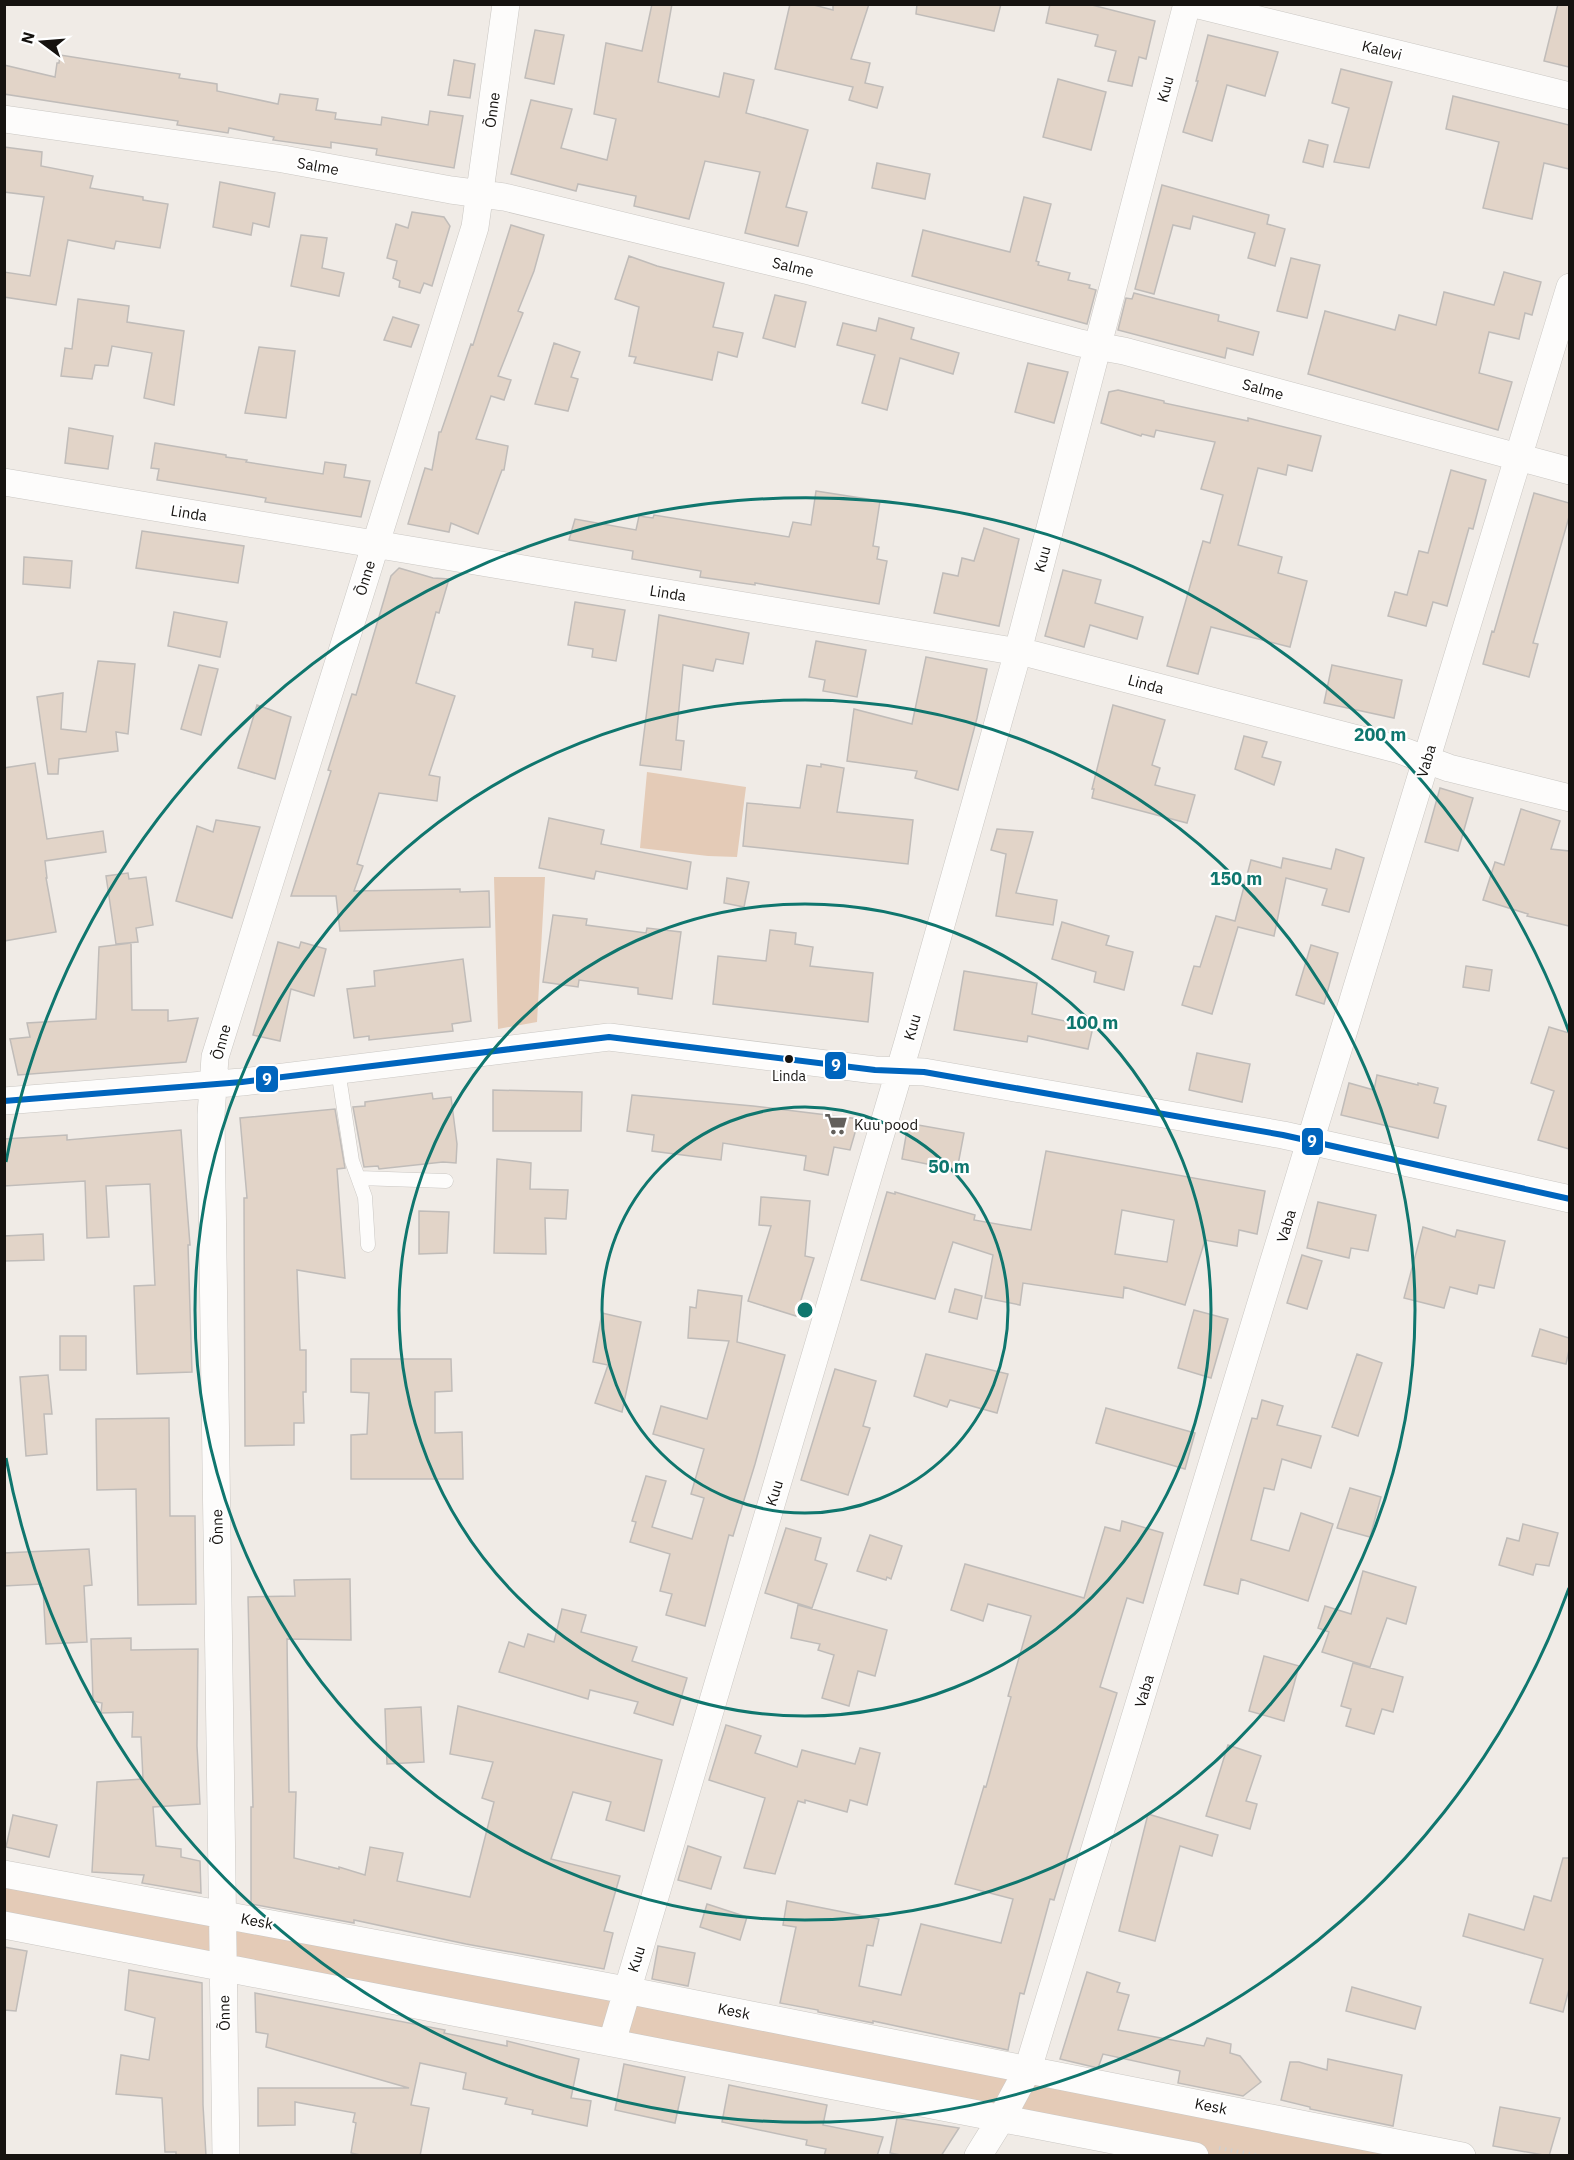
<svg xmlns="http://www.w3.org/2000/svg" width="1574" height="2160" font-family="'IBM Plex Sans',sans-serif">
<style>
.green{fill:#e4cbb7}
.building{fill:#e2d4c8;stroke:#c0bcb9;stroke-width:1.5;fill-rule:evenodd}
.lines{fill:none;stroke-linecap:round;stroke-linejoin:round}
.lane-casing{stroke:#cac7c3;stroke-width:15}
.street-casing{stroke:#cac7c3;stroke-width:28}
.path{stroke:#d1cfcd;stroke-width:4;stroke-dasharray:1.5 4.5;stroke-linecap:butt}
.lane{stroke:#fdfcfb;stroke-width:14}
.street{stroke:#fdfcfb;stroke-width:27}
.bus-1-casing{stroke:#fff;stroke-width:10}
.bus-1{stroke:#0065bd;stroke-width:6}
.ring{fill:none;stroke:#0f766e;stroke-width:3}
.bus-dot{fill:#161310;stroke:#fff;stroke-width:2}
.labels{text-anchor:middle;dominant-baseline:central;stroke-width:4.5;stroke-linejoin:round;paint-order:stroke}
.bus-label{font-size:14px;fill:#161310;stroke:#fff}
.street-label{font-size:15px;fill:#161310;stroke:#fff}
.poi-label{font-size:15px;fill:#161310;stroke:#fff;text-anchor:start}
.centre{fill:#0f766e;stroke:#fff;stroke-width:3}
.ring-label{font-size:18px;text-anchor:middle;font-weight:bold;fill:#0f766e;stroke:#fff;stroke-width:4.5;stroke-linejoin:round;paint-order:stroke}
.line-badge{stroke:#fff;stroke-width:2}
.badge-label{font-size:16px;text-anchor:middle;font-weight:bold;fill:#fff}
</style>
<rect width="100%" height="100%" fill="#f0ebe6"/>
<!-- green -->
<path class="green" d="M647 772 746 787 737 857 708 856 640 848Z
M494 877H545L537 1022 498 1029Z
M4 1874 1462 2155H1195L5 1925Z"/>
<!-- building -->
<path class="building" d="M652 4H672L658 82 719 97 724 73 754 80 746 113 808 130 786 207 807 212 798 246 745 233 760 172 705 161 689 219 634 206 636 196 578 184 576 191 511 174 531 100 572 109 561 148 607 160 616 119 594 114 606 43 642 51Z
M790 4H810L833 10V4H869L851 59 870 63 865 83 883 87 877 108 849 100 853 87 775 69Z
M917 4H1001L994 31 916 14Z
M1050 4H1088L1155 21 1146 59 1139 57 1132 86 1108 81 1116 51 1095 46 1098 35 1046 23Z
M1558 4H1569V67L1544 61Z
M535 30 564 35 554 84 525 78Z
M1208 35 1278 52 1265 96 1227 85 1212 141 1183 132 1198 81H1196Z
M60 55 180 74 179 78 217 84V91L278 104 280 94 318 99 316 110 336 113 335 119 381 125 382 117 428 125 430 111 463 116 454 168 376 155 377 149 331 142V148L273 140 274 137 229 128 228 133 177 125 178 121 4 94V65L55 77 57 63H59Z
M454 60 475 64 470 98 448 95Z
M1341 69 1392 82 1369 168 1334 162 1349 108 1332 103Z
M1058 79 1106 92 1091 150 1043 137Z
M1453 96 1569 125V169L1544 163 1532 219 1483 208 1499 142 1446 129Z
M1309 140 1328 145 1323 167 1303 162Z
M4 147 42 152 41 166 93 176 90 188 143 197V200L168 204 160 248 116 241 114 249 68 240 56 305 4 297V272L30 276 44 197 4 192Z
M877 163 930 174 925 199 872 188Z
M220 182 275 193 269 227 253 223 251 235 213 227Z
M1162 185 1269 215 1267 224 1285 229 1275 266 1248 258 1255 233 1193 216 1190 229 1173 225 1154 294 1135 289Z
M1024 197 1051 204 1036 261 1039 262 1038 265 1070 273 1068 280 1090 285 1089 288 1096 290 1087 324 912 276 923 230 1010 252Z
M412 212 444 217 450 226 432 286 424 283 420 293 399 287 400 281 393 278 397 261 387 258 396 224 408 228Z
M511 225 544 235 534 271 518 311 523 313 498 376 511 380 504 400 491 396 476 439 508 446 504 470H502L478 534 451 523 449 532 408 524 425 468 432 470 439 432H441L471 344 473 345Z
M301 235 327 238 322 268 344 273 339 296 291 286Z
M629 256 657 266 724 283 713 327 743 333 737 357 718 352 712 380 634 363 636 357 629 356 639 307 615 299Z
M1291 258 1320 265 1307 318 1277 311Z
M1504 272 1541 282 1532 315 1525 313 1519 339 1489 332 1479 373 1512 382 1498 430 1308 374 1325 311 1395 330 1399 315 1436 325 1444 292 1494 305Z
M1134 293 1219 315 1218 321 1259 332 1253 355 1227 348 1225 358 1118 330 1126 298 1132 299Z
M775 295 806 302 795 347 763 338Z
M78 299 129 306 127 322 184 331 174 405 144 398 152 353 112 346 108 366 95 365 92 379 61 376 65 348 72 349Z
M393 317 419 325 411 347 384 340Z
M879 318 914 328 911 339 959 353 953 374 900 358 887 410 862 403 875 355 837 345 843 323 876 331Z
M554 343 580 352 571 377 578 379 568 411 535 404Z
M259 347 295 351 286 418 245 413Z
M1028 363 1068 372 1054 423 1015 412Z
M1118 390 1164 401V403L1248 421V418L1321 436 1312 471 1288 465 1286 475 1258 468 1238 545 1282 557 1278 573 1307 581 1290 647 1211 627 1198 674 1167 666 1203 541 1210 543 1223 495 1201 489 1215 442 1156 430 1154 437 1142 434 1141 436 1101 423 1109 392Z
M69 428 113 436 108 469 65 463Z
M155 443 226 455V457L247 460 246 462 323 474 325 462 346 465 344 477 370 481 361 517 265 502 266 498 157 480 159 469 151 468Z
M1451 470 1486 480 1473 529 1469 528 1447 606 1433 602 1426 626 1388 616 1395 592 1407 595 1419 551 1428 553Z
M816 491 880 501 873 546 879 547 877 559 887 561 879 604 755 583V585L700 577 701 571 632 559 633 551 569 540 575 519 636 530 639 516 653 518 654 515 789 537 793 522 811 525Z
M1534 493 1569 503V517L1533 643 1538 644 1529 677 1483 664 1492 631 1494 632Z
M984 528 1019 539 999 626 934 613 943 573 958 576 962 558 974 561Z
M142 531 244 546 238 583 136 568Z
M24 557 72 561 70 588 23 584Z
M399 568 433 578 449 579 439 613 436 612 416 683 455 696 429 775 440 777 437 801 379 793 357 864 363 866 354 891 460 889V892L489 891 490 927 340 931 336 896H291L331 771 328 770 352 694 356 695 391 576Z
M1063 570 1101 580 1095 603 1143 617 1137 639 1090 625 1084 647 1045 636Z
M575 602 625 610 616 661 592 657 593 649 568 645Z
M174 612 227 622 220 657 168 646Z
M659 615 749 633 743 664 716 659 713 671 683 665 676 740 684 741 681 770 640 765Z
M816 641 866 650 857 697 823 691 825 680 809 677Z
M926 657 987 669 977 718 958 790 915 778 917 771 847 761 854 709 912 724Z
M98 661 135 664 128 734 116 732 118 751 59 759 58 774H48L37 697 63 693 61 729 86 732Z
M199 665 218 669 201 735 181 729Z
M1332 665 1402 680 1394 718 1324 703Z
M257 705 291 717 275 779 238 768Z
M1113 705 1165 720 1152 765 1160 768 1155 785 1195 795 1187 823 1092 798 1094 789H1092Z
M1244 736 1267 742 1262 757 1281 762 1274 785 1235 769Z
M35 763 47 839 103 831 106 852 45 861 47 878H46L56 932 4 941V768Z
M821 764 844 768 837 812 913 820 908 864 743 846 747 803 800 808 807 765 821 767Z
M1440 788 1473 798 1458 851 1425 842Z
M1521 809 1560 821 1551 849 1569 851V926L1527 916 1528 914 1483 900 1495 862 1504 865Z
M549 818 604 830 601 844 691 862 687 889 596 871 594 879 539 868Z
M216 820 260 827 232 918 176 901 197 826 213 832Z
M997 829 1033 832 1016 893 1057 900 1053 925 996 916 1006 854 991 850Z
M1336 849 1364 858 1349 912 1322 905 1327 889 1286 878 1274 936 1238 927 1212 1014 1182 1005 1194 966 1200 967 1216 916 1235 921 1251 860 1281 868 1283 858 1331 869Z
M128 873 129 879 146 877 153 925 136 928 138 942 116 944 106 876Z
M727 878 749 882 744 907 724 903Z
M553 915 587 919 586 925 646 933 647 928 681 932 672 999 638 994V988L579 980 578 987 543 982Z
M1062 922 1109 936 1106 945 1133 952 1124 990 1094 982 1096 972 1052 959Z
M770 930 796 933 795 944 813 947 810 966 873 973 868 1022 713 1004 718 956 766 961Z
M278 942 299 948 301 942 326 949 314 996 291 989 280 1041 253 1035Z
M131 943 132 1010H168V1021L198 1018 186 1062 18 1075 10 1039 30 1037 27 1023 96 1019 99 947Z
M1311 945 1338 953 1324 1004 1296 995Z
M463 959 471 1021 452 1024 453 1031 369 1040V1036L354 1038 347 989 375 986 374 971Z
M1466 966 1492 970 1489 991 1463 987Z
M964 971 1037 983 1032 1014 1093 1027 1088 1049 1028 1036 1027 1042 954 1030Z
M1549 1027 1569 1033V1149L1538 1140 1554 1091 1531 1083Z
M1197 1053 1250 1064 1242 1102 1189 1090Z
M1377 1075 1418 1085V1083L1438 1088 1434 1103 1446 1106 1438 1138 1341 1115 1349 1083 1374 1090Z
M493 1090 582 1092 581 1131H493Z
M432 1093 433 1099 451 1097 457 1144 456 1163 443 1162 379 1169 378 1166 364 1167 353 1107 365 1106V1102Z
M632 1095 753 1106 859 1119 850 1150 834 1147 828 1175 804 1170 806 1156 723 1143 721 1160 652 1151 654 1135 627 1131Z
M335 1109 345 1168 337 1169 345 1278 297 1270 300 1350H306V1392H303L304 1423H294V1445L245 1446 244 1198H247L240 1118Z
M918 1125 964 1133 957 1170 902 1159 907 1130Z
M181 1130 190 1245H188L192 1372 137 1374 134 1286 155 1285 150 1184 106 1186 109 1237 87 1238 85 1181 4 1186V1139L67 1135V1140Z
M1046 1151 1265 1191 1257 1234 1239 1230 1237 1246 1205 1240 1185 1305 1124 1287 1123 1298 1023 1283 1020 1305 985 1298 993 1255 953 1242 935 1299 861 1280 887 1192 895 1194V1192L975 1215 974 1220 1031 1230ZM1122 1210 1174 1220 1167 1262 1115 1254Z
M497 1159 531 1163 530 1189 568 1190 566 1219 545 1218 546 1254 494 1253Z
M761 1197 810 1201 805 1256 814 1258 796 1316 748 1301 771 1226 759 1225Z
M1318 1202 1376 1215 1368 1251 1351 1248 1349 1258 1307 1248Z
M419 1211 449 1212 447 1253 419 1254Z
M1423 1227 1455 1237 1457 1230 1505 1241 1494 1288 1479 1285 1477 1294 1450 1287 1444 1308 1404 1298Z
M43 1234 44 1260 4 1261V1236Z
M1302 1255 1322 1261 1307 1309 1287 1303Z
M955 1289 982 1296 977 1319 949 1312Z
M698 1290 742 1296 737 1342 785 1355 755 1464 733 1536 729 1535 705 1626 666 1615 672 1594 660 1591 670 1554 630 1542 636 1522 632 1521 646 1476 666 1481 652 1527 692 1539 704 1498 691 1494 704 1449 653 1434 661 1406 707 1419 729 1341 688 1338 690 1307 696 1308Z
M1194 1310 1228 1319 1211 1378 1178 1368Z
M602 1313 641 1322 622 1412 595 1403 608 1365 593 1362Z
M1540 1329 1569 1338V1350L1566 1364 1532 1356Z
M60 1336H86V1370H60Z
M926 1354 1008 1374 997 1413 950 1400 947 1407 914 1396Z
M1357 1354 1382 1363 1358 1436 1332 1427Z
M351 1359H451L452 1391 435 1392V1433L462 1432 463 1479H351V1435L367 1434 369 1393 351 1392Z
M835 1369 876 1381 863 1426 870 1428 848 1495 801 1480Z
M48 1375 52 1414H44L47 1454 26 1456 20 1377Z
M1262 1400 1283 1406 1277 1425 1321 1436 1311 1468 1282 1459 1274 1490 1264 1488 1251 1540 1289 1551 1301 1513 1333 1524 1308 1601 1241 1579 1238 1594 1204 1585 1252 1418 1257 1419Z
M1106 1408 1195 1433 1185 1469 1096 1443Z
M169 1418 170 1516H195L196 1604 138 1605 136 1489 97 1490 96 1419Z
M1350 1488 1381 1497 1370 1537 1337 1528Z
M1122 1521 1163 1533 1143 1603 1127 1598 1100 1687 1117 1693 1054 1900 1050 1899 1024 1994 1020 1993 1008 2050 873 2021V2023L818 2012V2010L780 2003 796 1927 783 1925 787 1901 879 1919 873 1946 867 1945 859 1986 901 1995 921 1924 1001 1943 1013 1899 955 1884 984 1786 986 1787 1011 1697 1008 1696 1031 1616 988 1604 983 1621 951 1610 965 1564 1084 1598 1105 1527 1120 1531Z
M1523 1524 1558 1533 1549 1566 1536 1564 1533 1575 1499 1565 1507 1538 1519 1541Z
M786 1528 821 1538 815 1560 827 1564 812 1608 765 1593Z
M870 1535 902 1546 891 1579 887 1577 886 1580 857 1571Z
M89 1549 92 1585 84 1586 87 1642 46 1644 43 1588H41V1584L4 1586V1553Z
M1363 1571 1416 1587 1406 1624 1387 1618 1370 1667 1322 1652 1329 1632 1318 1628 1325 1606 1351 1614Z
M350 1579 351 1640 287 1639 289 1792H296L294 1858 339 1869V1867L365 1875 370 1847 403 1853 397 1881 470 1897 494 1802 482 1798 493 1762 450 1754 458 1706 662 1760 644 1831 606 1820 611 1802 573 1792 551 1859 620 1876 604 1931 613 1933 604 1969 466 1944 354 1920V1923L251 1904V1807H253L248 1597 295 1596 294 1580Z
M798 1605 887 1630 875 1676 858 1671 849 1706 822 1698 834 1655 818 1650 820 1644 791 1638Z
M562 1609 586 1615 581 1632 637 1647 632 1661 687 1678 673 1725 634 1713 638 1702 590 1690 588 1699 499 1672 509 1642 524 1647 528 1634 554 1642Z
M131 1638V1650L198 1649 197 1746 200 1804 153 1807 156 1846 181 1849V1857L200 1861 201 1893 142 1883 144 1875 92 1872 97 1782 143 1779 141 1737H132L133 1712 101 1713 102 1703 93 1701 91 1639Z
M1264 1656 1299 1666 1284 1721 1249 1711Z
M1353 1663 1403 1677 1393 1712 1382 1709 1374 1734 1346 1726 1351 1709 1341 1706Z
M421 1707 424 1762 387 1764 385 1709Z
M726 1725 761 1736 755 1753 797 1767 802 1750 855 1764 860 1748 880 1753 867 1805 850 1800 847 1812 805 1800V1803L798 1801 775 1874 744 1868 765 1798 709 1780Z
M1228 1745 1261 1756 1246 1801 1257 1804 1250 1829 1206 1816Z
M1148 1814 1218 1835 1212 1856 1180 1846 1155 1941 1119 1931Z
M13 1815 57 1825 49 1857 6 1847Z
M688 1846 721 1857 711 1889 678 1880Z
M1563 1858H1569V1989L1563 2012 1530 2003 1543 1959 1463 1936 1469 1914 1524 1930 1534 1896 1551 1901Z
M707 1904 747 1917 740 1940 700 1927Z
M658 1946 695 1953 688 1986 652 1979Z
M4 1947 27 1951 16 2011 4 2010Z
M129 1970 202 1983 203 2105 206 2156H176V2152H165L162 2098 116 2094 121 2055 149 2060 155 2018 125 2010Z
M1087 1972 1120 1983 1117 1992 1129 1995 1118 2030 1204 2046 1207 2038 1231 2044 1230 2053 1240 2056 1261 2082 1243 2096 1178 2083 1180 2071 1103 2054 1098 2068 1060 2059Z
M1352 1987 1421 2007 1415 2029 1346 2011Z
M255 1993 445 2030 444 2033 507 2046V2041L579 2059 571 2098 591 2101 587 2126 532 2114 533 2110 505 2104 507 2098 463 2089 466 2073 420 2063 411 2105 429 2108 420 2156H365L351 2153 356 2123 353 2122 355 2113 295 2102V2125L258 2126V2088H409L266 2047 268 2034 256 2032Z
M1328 2059 1402 2075 1393 2126 1310 2109V2107L1281 2100 1290 2062H1299L1327 2070Z
M624 2064 685 2077 675 2123 615 2110Z
M729 2085 827 2105 823 2125 883 2137 877 2156H824L826 2149 806 2145 807 2140 722 2122Z
M1500 2107 1560 2118 1549 2156 1493 2146Z
M897 2118 959 2128 941 2156H906L890 2153Z"/>
<g class="lines">
<!-- lane casing -->
<g class="lane-casing">
<path id="lane" d="M338 1070 352 1161 365 1197 368 1245
M359 1178 446 1181"/>
</g>
<!-- street casing -->
<g class="street-casing">
<path id="street" d="M1194 4 1570 96
M4 119 283 159 451 190 504 197 809 271 1080 343 1124 351 1570 471
M4 482 1031 654 1400 750 1449 768 1570 798
M4 1101 242 1082 609 1037 875 1070 924 1072 1283 1135 1570 1199
M4 1874 626 1990 1462 2156
M4 1925 1195 2156
M612 2042 908 1042 1014 666 1187 4
M226 2156 212 1187 211 1115 215 1057 475 227 506 4
M978 2156 1001 2119 1028 2069 1570 287"/>
</g>
<!-- path -->
<path class="path" d="M1219 2148 1261 2156"/>
<!-- lane -->
<use href="#lane" class="lane"/>
<!-- street -->
<use href="#street" class="street"/>
<!-- bus-1 casing -->
<g class="bus-1-casing">
<path id="bus-1" d="M4 1101 242 1082 609 1037 875 1070 924 1072 1283 1135 1570 1199"/>
</g>
<!-- bus-1 -->
<use href="#bus-1" class="bus-1"/>
</g>
<!-- distance rings -->
<g class="ring">
<circle cx="805" cy="1310" r="203"/>
<circle cx="805" cy="1310" r="406"/>
<circle cx="805" cy="1310" r="610"/>
<path d="M1569 1588A813 813 0 0 1 6 1458M6 1162A813 813 0 0 1 1569 1032"/>
</g>
<!-- icons -->
<defs>
<g id="supermarket-bare" transform="scale(1.8)"><path d="M-6-5.5h2.5l.6 2H6L4.5 2H-2.5L-4.4-4H-6ZM-1.5 3.2a1.3 1.3 0 1 0 .1 0ZM3 3.2a1.3 1.3 0 1 0 .1 0Z" fill="#625f5b" stroke="#fff" stroke-width="2.5" paint-order="stroke"/></g>
</defs>
<g fill-rule="evenodd">
<use href="#supermarket-bare" x="836" y="1124"/>
</g>
<!-- markers -->
<circle class="bus-dot" cx="789" cy="1059" r="5"/>
<g class="labels">
<!-- bus labels -->
<g class="bus-label">
<text x="789" y="1076">Linda</text>
</g>
<!-- street labels -->
<g class="street-label">
<text transform="translate(1382 50) rotate(14)">Kalevi</text>
<text transform="translate(1165 89) rotate(-75)">Kuu</text>
<text transform="translate(492 110) rotate(-82)">Õnne</text>
<text transform="translate(318 166) rotate(10)">Salme</text>
<text transform="translate(793 267) rotate(14)">Salme</text>
<text transform="translate(1263 389) rotate(15)">Salme</text>
<text transform="translate(189 513) rotate(9)">Linda</text>
<text transform="translate(1042 559) rotate(-75)">Kuu</text>
<text transform="translate(365 578) rotate(-73)">Õnne</text>
<text transform="translate(668 593) rotate(9)">Linda</text>
<text transform="translate(1146 684) rotate(15)">Linda</text>
<text transform="translate(1426 761) rotate(-73)">Vaba</text>
<text transform="translate(912 1027) rotate(-74)">Kuu</text>
<text transform="translate(221 1042) rotate(-75)">Õnne</text>
<text transform="translate(1286 1226) rotate(-73)">Vaba</text>
<text transform="translate(774 1493) rotate(-73)">Kuu</text>
<text transform="translate(217 1527) rotate(-91)">Õnne</text>
<text transform="translate(1144 1691) rotate(-73)">Vaba</text>
<text transform="translate(257 1921) rotate(11)">Kesk</text>
<text transform="translate(636 1959) rotate(-73)">Kuu</text>
<text transform="translate(734 2011) rotate(11)">Kesk</text>
<text transform="translate(224 2013) rotate(-91)">Õnne</text>
<text transform="translate(1211 2106) rotate(11)">Kesk</text>
</g>
<!-- poi labels -->
<g class="poi-label">
<text x="854" y="1124">Kuu pood</text>
</g>
</g>
<circle cx="805" cy="1310" r="9" class="centre"/>
<g class="ring-label">
<text x="1380" y="741">200 m</text>
<text x="1236" y="885">150 m</text>
<text x="1092" y="1029">100 m</text>
<text x="949" y="1173">50 m</text>
</g>
<g class="line-badge">
<rect x="824" y="1051" width="23" height="29" rx="6" fill="#0065bd"/>
<rect x="255" y="1065" width="24" height="28" rx="6" fill="#0065bd"/>
<rect x="1301" y="1127" width="23" height="29" rx="6" fill="#0065bd"/>
</g>
<g class="badge-label">
<text x="836" y="1071">9</text>
<text x="267" y="1085">9</text>
<text x="1312" y="1147">9</text>
</g>
<!-- border -->
<rect width="1574" height="2160" fill="none" stroke="#161310" stroke-width="12"/>
<!-- north arrow -->
<g transform="translate(42 42) rotate(286)" stroke="#ffffff" stroke-width="4.5" paint-order="stroke">
<path d="M0-4.5L10 22L0 15L-10 22Z" fill="#161310"/>
<text y="-9" font-size="16" font-weight="bold" text-anchor="middle" fill="#161310">N</text>
</g>
</svg>
